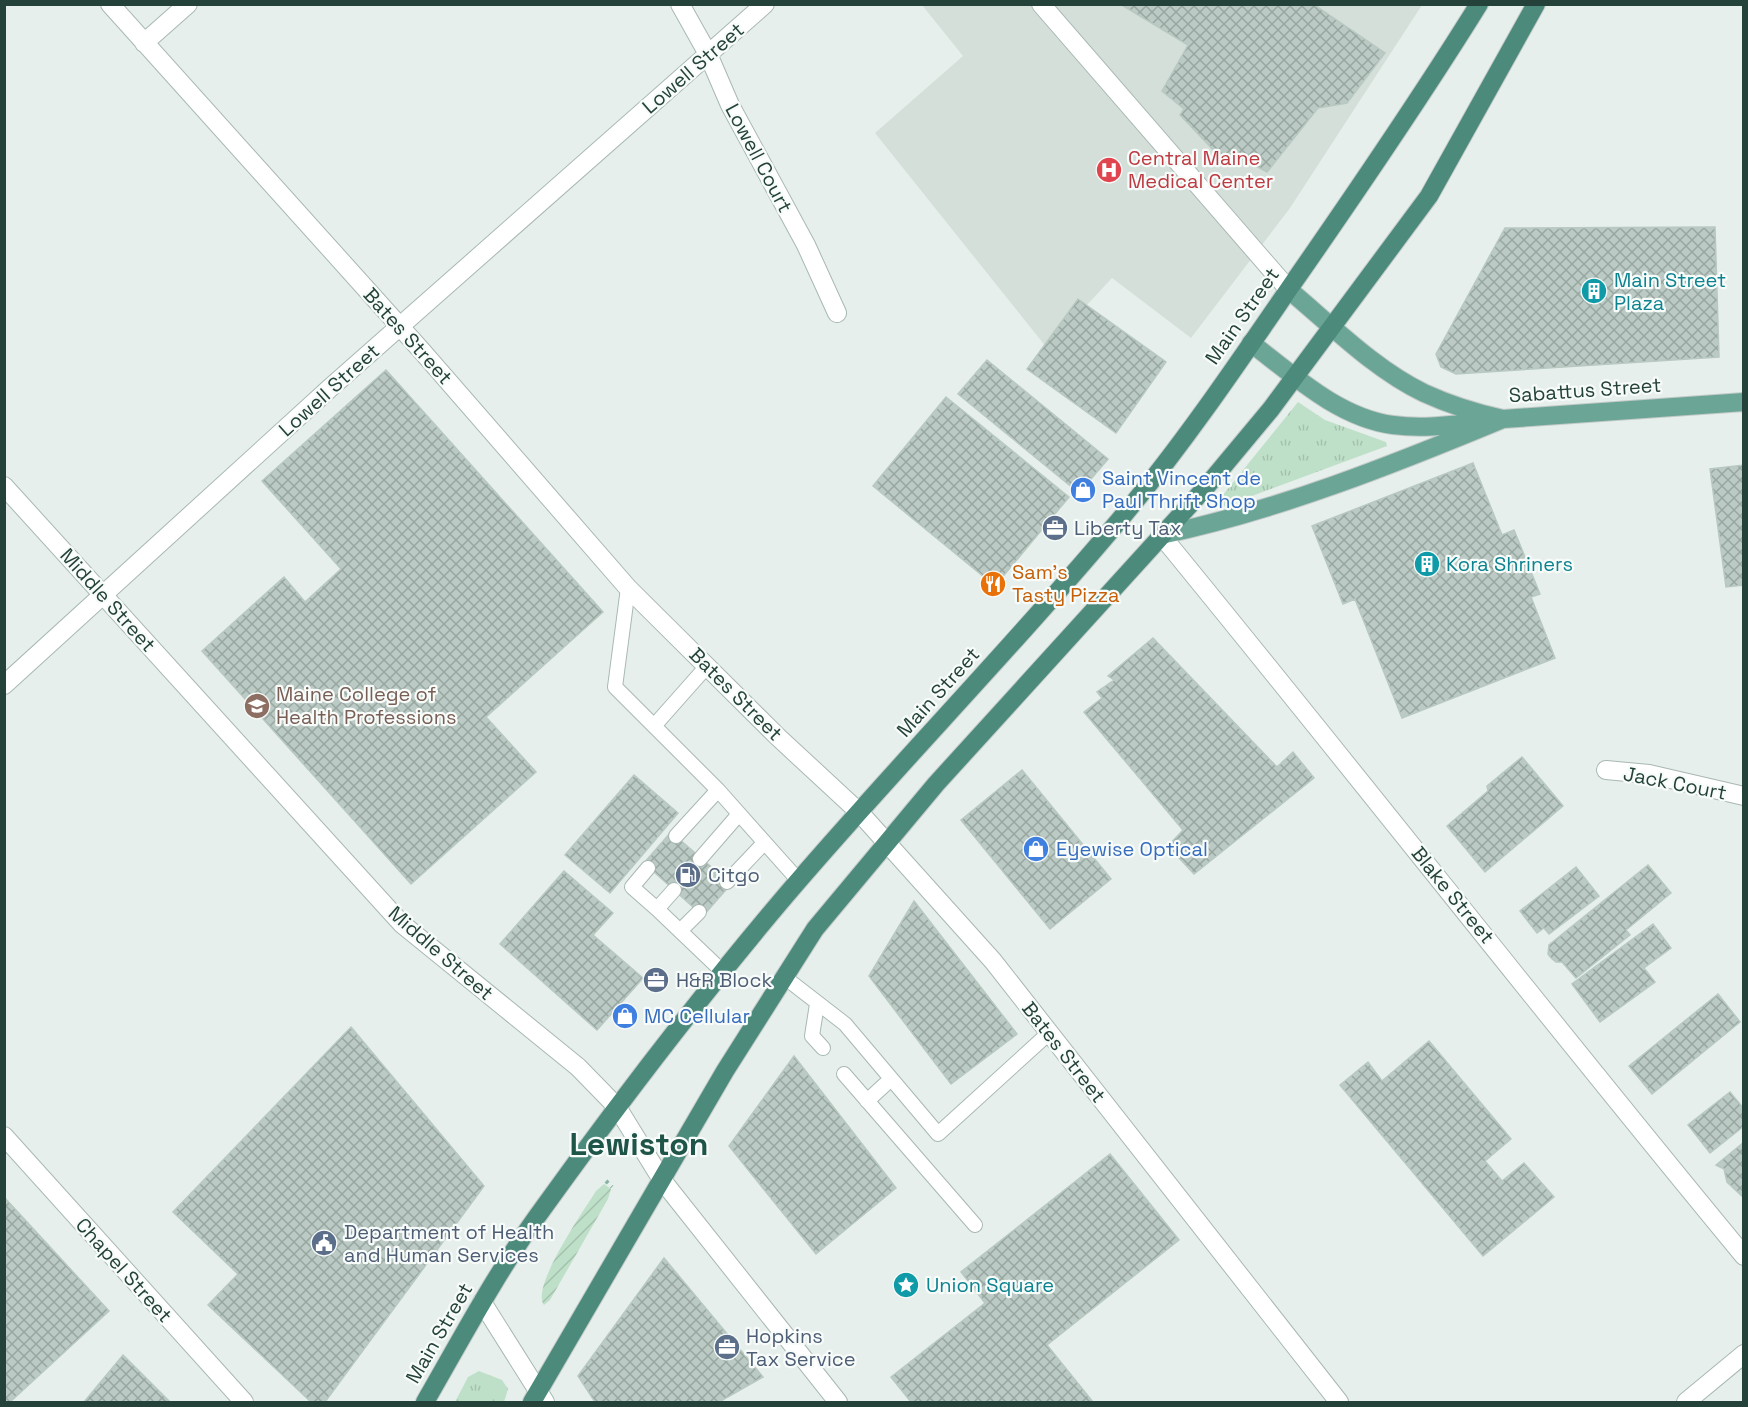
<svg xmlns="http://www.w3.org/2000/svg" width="1748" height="1407" font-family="'Space Grotesk',sans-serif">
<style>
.built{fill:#d4dfda}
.grass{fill:url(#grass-tufts)}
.garden{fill:url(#garden-furrows)}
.building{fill:url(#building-cross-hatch);stroke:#b8c9c2;stroke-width:1.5}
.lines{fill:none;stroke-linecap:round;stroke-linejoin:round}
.service-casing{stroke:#a8b8b2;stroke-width:16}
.minor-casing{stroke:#a8b8b2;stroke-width:20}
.tertiary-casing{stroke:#a8b8b2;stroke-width:20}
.primary-casing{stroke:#c2cac8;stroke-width:20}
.trunk-casing{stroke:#c2cac8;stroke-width:20}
.path{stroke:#86b3a5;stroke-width:4;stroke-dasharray:3 4.5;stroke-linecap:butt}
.service{stroke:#fff;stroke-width:14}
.minor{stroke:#fff;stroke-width:18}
.tertiary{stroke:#fff;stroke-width:18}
.primary{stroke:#6aa596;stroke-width:18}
.trunk{stroke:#4c8a7c;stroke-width:18}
.labels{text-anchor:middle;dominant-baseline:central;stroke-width:4.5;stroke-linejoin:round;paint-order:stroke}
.street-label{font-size:20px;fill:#24423a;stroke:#f7fbf9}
.health-label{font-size:20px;fill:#be3a42;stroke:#f7fbf9;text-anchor:start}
.culture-label{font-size:20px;fill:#0d838f;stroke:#f7fbf9;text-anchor:start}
.shop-label{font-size:20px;fill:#366cbe;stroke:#f7fbf9;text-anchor:start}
.service-label{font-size:20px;fill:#4e5e75;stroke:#f7fbf9;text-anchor:start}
.food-label{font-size:20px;fill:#c56008;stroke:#f7fbf9;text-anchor:start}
.education-label{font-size:20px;fill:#785e54;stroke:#f7fbf9;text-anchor:start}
.town-label{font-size:32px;font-weight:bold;fill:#1f5548;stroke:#f7fbf9}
</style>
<defs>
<pattern id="grass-tufts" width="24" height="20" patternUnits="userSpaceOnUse" patternTransform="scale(1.5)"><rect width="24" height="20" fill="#bfe0c8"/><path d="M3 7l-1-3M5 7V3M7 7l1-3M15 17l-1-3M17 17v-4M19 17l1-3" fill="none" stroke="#a4c1ad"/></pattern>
<pattern id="garden-furrows" width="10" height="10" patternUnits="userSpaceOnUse" patternTransform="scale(1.5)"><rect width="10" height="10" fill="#bfe0c8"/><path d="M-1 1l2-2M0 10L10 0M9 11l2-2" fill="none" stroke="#a4c1ad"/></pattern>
<pattern id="building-cross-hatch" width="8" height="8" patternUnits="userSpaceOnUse" patternTransform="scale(1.5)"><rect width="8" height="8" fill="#bbcac4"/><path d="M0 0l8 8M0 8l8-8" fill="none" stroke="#98a6a0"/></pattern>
</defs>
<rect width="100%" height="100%" fill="#e6efeb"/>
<!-- built -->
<path class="built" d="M922 5H1422L1290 208 1191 338 1112 278 1047 348 875 133 963 56Z"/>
<!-- grass -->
<path class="grass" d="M1298 402 1325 420 1386 442 1387 446 1217 509 1214 506Z
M479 1371 502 1380 508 1389 504 1402H455L468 1377Z"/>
<!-- garden -->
<path class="garden" d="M604 1184 611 1189 608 1199 550 1300 544 1305C530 1287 585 1209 596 1191Z"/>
<!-- building -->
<path class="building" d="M1120 4H1313L1385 53 1347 103 1318 108 1267 172 1232 153 1222 159 1180 115 1184 109 1162 91 1188 45Z
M1715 227 1719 357 1456 374 1441 367 1436 354 1505 228Z
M1078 299 1166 362 1116 433 1027 369Z
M987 360 1108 459 1079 493 958 394Z
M386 370 603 612 486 717 536 772 411 884 202 651 284 577 305 602 341 569 262 481Z
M946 397 1069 497 995 586 873 486Z
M1473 463 1502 535 1514 530 1540 594 1531 597 1555 658 1402 718 1355 599 1343 604 1312 526Z
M1744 465V585L1726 587 1710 469Z
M1153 638 1277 767 1293 752 1314 778 1194 874 1168 846 1183 830 1084 712 1102 698 1097 692 1114 680 1108 676Z
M1522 757 1563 806 1485 872 1447 826 1488 791 1487 786Z
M1022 770 1111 879 1050 929 961 820Z
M634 775 678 813 610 893 565 855Z
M671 832 731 884 703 916 644 863Z
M1648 865 1671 893 1626 930 1630 935 1576 978 1562 962H1556L1551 958 1548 954 1549 945Z
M1576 867 1599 896 1549 934 1544 928 1537 933 1520 911Z
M564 871 613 913 593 935 643 978 597 1030 500 944Z
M914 901 1017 1034 951 1084 869 976Z
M1653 924 1671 948 1644 968 1655 982 1600 1022 1572 984Z
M1718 994 1740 1022 1652 1094 1629 1066Z
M351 1027 484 1186 325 1402H311L208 1305 238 1274 173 1212Z
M1429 1041 1511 1139 1485 1161 1502 1181 1524 1163 1554 1197 1483 1256 1340 1085 1368 1062 1382 1081Z
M794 1056 896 1188 816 1254 729 1146Z
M1730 1092 1744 1109V1126L1710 1153 1688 1125Z
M1744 1142V1198L1727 1182 1724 1169 1716 1165Z
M1110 1154 1179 1240 1047 1345 1093 1402H911L891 1377 985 1303 961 1272Z
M4 1197 109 1311 10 1402H4Z
M664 1258 763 1377 719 1402H595L578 1376Z
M123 1355 170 1402H84Z"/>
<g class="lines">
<!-- service casing -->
<g class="service-casing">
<path id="service" d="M628 588 615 687 654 726
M708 665 654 726 718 790 799 881
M676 836 718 790
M700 859 739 814
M648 868 632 887 657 909
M727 882 764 843
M674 890 657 909 723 972
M680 931 699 912
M783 976 845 1024 938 1134 1049 1033
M817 1004 812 1036 823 1048
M844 1074 975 1225
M867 1101 891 1079"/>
</g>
<!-- minor casing -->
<g class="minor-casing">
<path id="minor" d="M110 4 421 350 628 588 778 737 860 813
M680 4 708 54 730 105 806 245 837 313
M1041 4 1289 290
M144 43 188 4
M1161 535C1357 774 1547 1018 1744 1256
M4 685 330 388 765 4
M1606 770 1649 774 1744 796
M4 1136 244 1402
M1686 1402 1744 1354"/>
</g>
<!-- tertiary casing -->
<g class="tertiary-casing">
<path id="tertiary" d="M4 486 402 924 578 1067 617 1107 662 1180 838 1402
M860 813 993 961 1339 1402
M482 1302 545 1402"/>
</g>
<!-- primary casing -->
<g class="primary-casing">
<path id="primary" d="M1289 290C1331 325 1374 369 1424 393 1450 405 1476 413 1503 419L1744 402
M1251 343C1293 375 1339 418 1393 425 1423 429 1451 425 1481 422
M1161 535C1279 510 1392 465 1503 419"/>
</g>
<!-- trunk casing -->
<g class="trunk-casing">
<path id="trunk" d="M425 1402C463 1336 499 1268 544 1207 621 1100 702 994 787 894 898 764 1018 642 1127 511 1187 439 1240 360 1293 283 1357 191 1420 99 1479 4
M532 1402 725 1071 815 929 936 784 1206 487 1271 409 1429 196 1536 4"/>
</g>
<!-- path -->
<path class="path" d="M606 1181 612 1187"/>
<!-- service -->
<use href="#service" class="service"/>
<!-- minor -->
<use href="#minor" class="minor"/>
<!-- tertiary -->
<use href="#tertiary" class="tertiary"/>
<!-- primary -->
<use href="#primary" class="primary"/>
<!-- trunk -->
<use href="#trunk" class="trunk"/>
</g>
<!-- icons -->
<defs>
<g id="hospital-disc" transform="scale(1.35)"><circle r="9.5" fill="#e0444e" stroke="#f7fbf9"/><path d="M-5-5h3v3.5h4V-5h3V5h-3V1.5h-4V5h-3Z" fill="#fff"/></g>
<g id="building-disc" transform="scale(1.35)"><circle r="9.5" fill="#0f9aa8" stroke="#f7fbf9"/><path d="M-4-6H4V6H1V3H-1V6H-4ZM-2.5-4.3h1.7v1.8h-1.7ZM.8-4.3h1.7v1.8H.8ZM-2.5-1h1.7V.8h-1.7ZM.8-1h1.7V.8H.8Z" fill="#fff"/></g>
<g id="shop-disc" transform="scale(1.35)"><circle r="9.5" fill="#3f7fe0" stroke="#f7fbf9"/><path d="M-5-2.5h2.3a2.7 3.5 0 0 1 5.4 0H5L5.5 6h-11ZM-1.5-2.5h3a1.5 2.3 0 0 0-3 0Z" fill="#fff"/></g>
<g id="office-disc" transform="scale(1.35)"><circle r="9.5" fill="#5c6f8a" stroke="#f7fbf9"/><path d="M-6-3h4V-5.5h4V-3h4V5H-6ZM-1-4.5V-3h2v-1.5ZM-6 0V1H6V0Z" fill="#fff"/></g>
<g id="restaurant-disc" transform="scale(1.35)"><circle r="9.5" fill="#e8710a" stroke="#f7fbf9"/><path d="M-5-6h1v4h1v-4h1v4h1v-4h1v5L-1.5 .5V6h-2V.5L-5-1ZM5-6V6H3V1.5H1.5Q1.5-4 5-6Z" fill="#fff"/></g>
<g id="university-disc" transform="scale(1.35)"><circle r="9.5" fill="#8d6e63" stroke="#f7fbf9"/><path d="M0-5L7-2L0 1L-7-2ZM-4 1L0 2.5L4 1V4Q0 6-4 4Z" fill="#fff"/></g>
<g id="fuel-disc" transform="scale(1.35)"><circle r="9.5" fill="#5c6f8a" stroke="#f7fbf9"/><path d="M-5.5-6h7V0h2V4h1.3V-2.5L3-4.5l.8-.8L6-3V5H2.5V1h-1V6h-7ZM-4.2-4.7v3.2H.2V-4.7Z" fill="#fff"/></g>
<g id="civic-disc" transform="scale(1.35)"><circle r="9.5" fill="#5c6f8a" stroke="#f7fbf9"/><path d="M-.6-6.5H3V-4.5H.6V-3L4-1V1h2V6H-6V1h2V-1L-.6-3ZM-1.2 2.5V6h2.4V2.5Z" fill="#fff"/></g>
<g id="sight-disc" transform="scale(1.35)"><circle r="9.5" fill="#0f9aa8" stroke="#f7fbf9"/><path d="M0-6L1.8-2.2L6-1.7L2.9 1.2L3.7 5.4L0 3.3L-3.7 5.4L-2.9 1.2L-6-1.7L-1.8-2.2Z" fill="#fff"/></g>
</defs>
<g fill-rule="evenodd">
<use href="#hospital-disc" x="1109" y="170"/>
<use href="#building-disc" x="1594" y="291"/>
<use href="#shop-disc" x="1083" y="490"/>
<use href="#office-disc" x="1055" y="528"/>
<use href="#building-disc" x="1427" y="564"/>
<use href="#restaurant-disc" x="993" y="584"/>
<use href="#university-disc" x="257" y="706"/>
<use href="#shop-disc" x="1036" y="849"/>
<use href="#fuel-disc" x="688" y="875"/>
<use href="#office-disc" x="656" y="980"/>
<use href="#shop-disc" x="625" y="1016"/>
<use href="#civic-disc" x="324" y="1243"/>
<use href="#sight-disc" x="906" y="1285"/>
<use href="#office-disc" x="727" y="1347"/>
</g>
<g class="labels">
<!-- street labels -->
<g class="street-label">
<text transform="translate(693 68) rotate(-41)">Lowell Street</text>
<text transform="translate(759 158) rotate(62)">Lowell Court</text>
<text transform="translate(1242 316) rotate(-55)">Main Street</text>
<text transform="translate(408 336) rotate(48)">Bates Street</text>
<text transform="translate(329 390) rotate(-42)">Lowell Street</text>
<text transform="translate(1585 390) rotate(-4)">Sabattus Street</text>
<text transform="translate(108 600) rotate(48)">Middle Street</text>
<text transform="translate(938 692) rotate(-48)">Main Street</text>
<text transform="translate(736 694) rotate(45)">Bates Street</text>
<text transform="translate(1675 783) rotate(11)">Jack Court</text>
<text transform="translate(1453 895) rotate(51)">Blake Street</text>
<text transform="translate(441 953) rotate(41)">Middle Street</text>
<text transform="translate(1064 1052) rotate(52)">Bates Street</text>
<text transform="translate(124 1270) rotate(48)">Chapel Street</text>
<text transform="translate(439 1333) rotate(-60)">Main Street</text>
</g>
<!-- health labels -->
<g class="health-label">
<text x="1128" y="158">Central Maine<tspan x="1128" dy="23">Medical Center</tspan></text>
</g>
<!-- culture labels -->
<g class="culture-label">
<text x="1614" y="280">Main Street<tspan x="1614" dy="23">Plaza</tspan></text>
<text x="1446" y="564">Kora Shriners</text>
<text x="926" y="1285">Union Square</text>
</g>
<!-- shop labels -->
<g class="shop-label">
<text x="1102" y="478">Saint Vincent de<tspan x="1102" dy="23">Paul Thrift Shop</tspan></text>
<text x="1056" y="849">Eyewise Optical</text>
<text x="644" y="1016">MC Cellular</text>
</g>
<!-- service labels -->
<g class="service-label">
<text x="1074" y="528">Liberty Tax</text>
<text x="708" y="875">Citgo</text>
<text x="676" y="980">H&amp;R Block</text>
<text x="344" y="1232">Department of Health<tspan x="344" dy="23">and Human Services</tspan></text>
<text x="746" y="1336">Hopkins<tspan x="746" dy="23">Tax Service</tspan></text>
</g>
<!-- food labels -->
<g class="food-label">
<text x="1012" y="572">Sam's<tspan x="1012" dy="23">Tasty Pizza</tspan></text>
</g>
<!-- education labels -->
<g class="education-label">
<text x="276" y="694">Maine College of<tspan x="276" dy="23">Health Professions</tspan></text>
</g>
<!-- town labels -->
<g class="town-label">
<text x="639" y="1144">Lewiston</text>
</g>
</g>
<!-- border -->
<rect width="1748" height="1407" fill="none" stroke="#24423a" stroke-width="12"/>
</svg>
